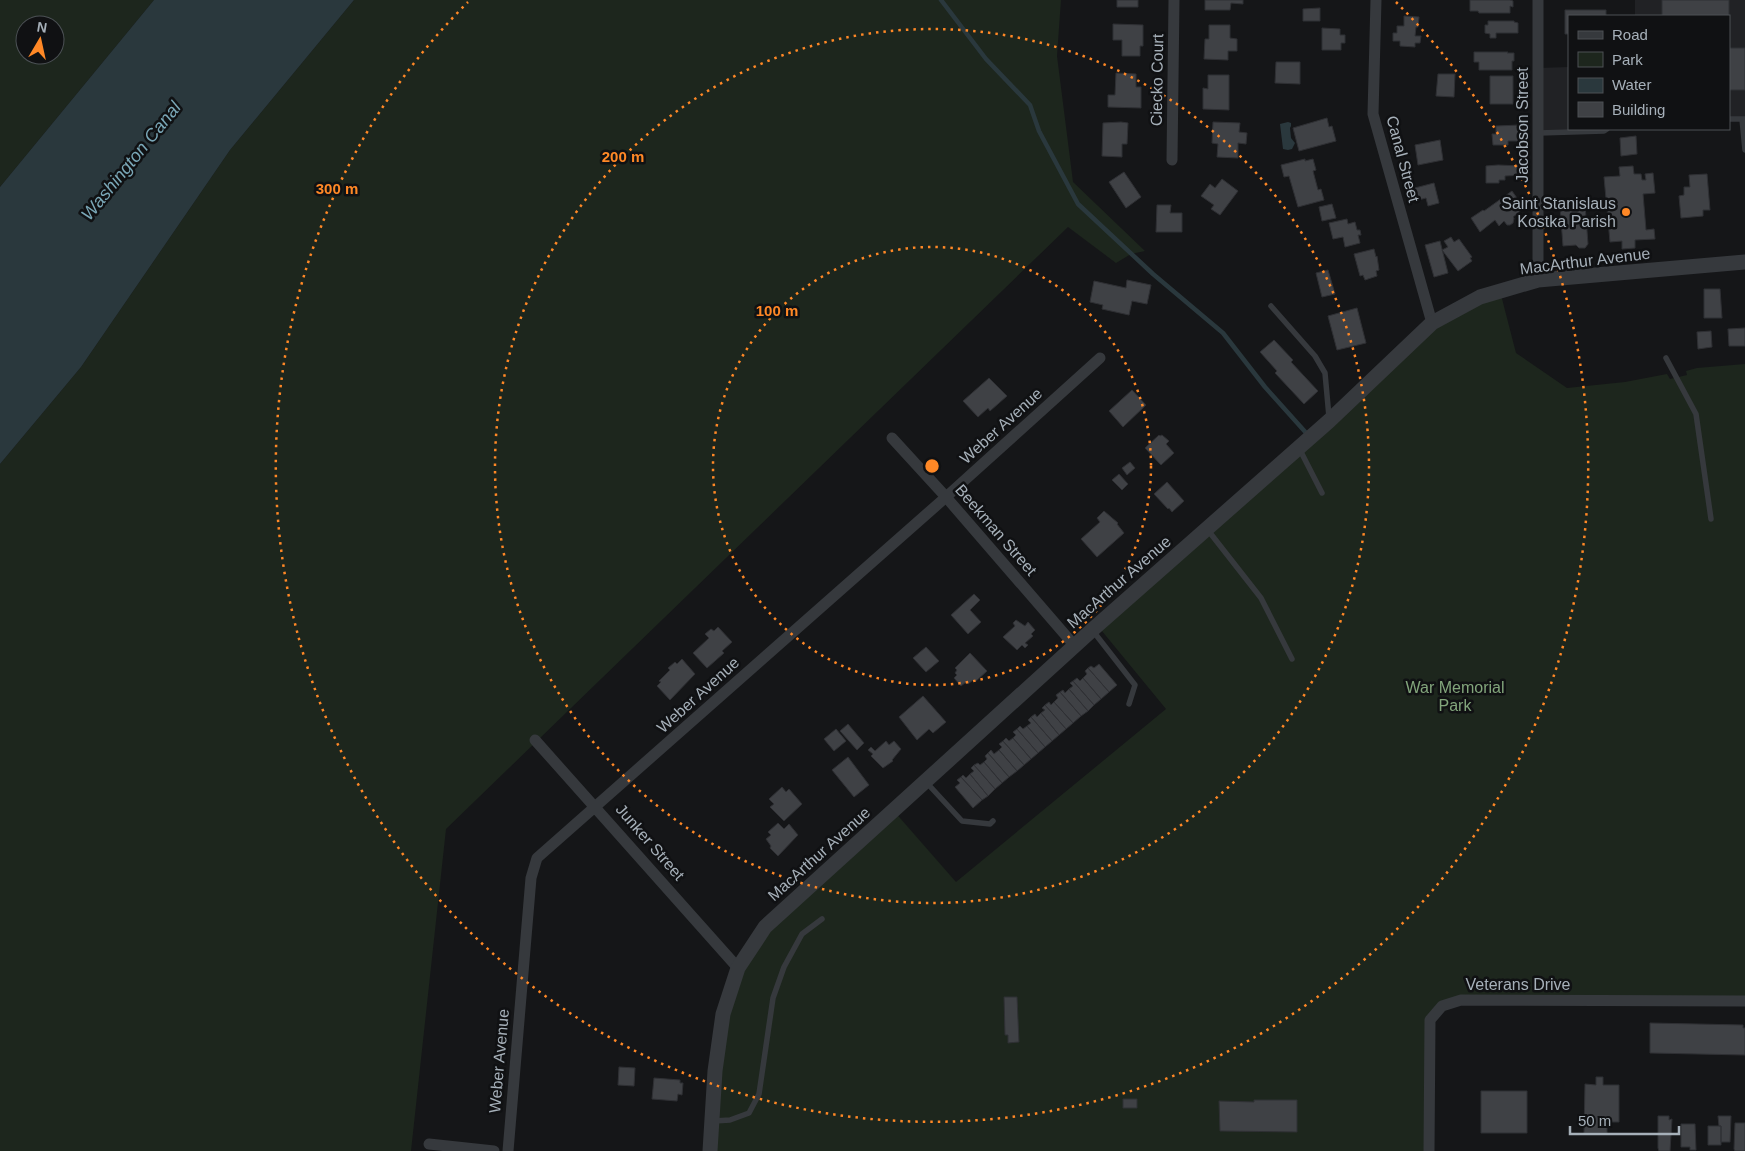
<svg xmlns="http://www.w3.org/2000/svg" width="1745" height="1151" font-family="Arial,sans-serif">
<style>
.built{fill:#212225}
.green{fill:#1d261d;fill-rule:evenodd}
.water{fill:#2a383d}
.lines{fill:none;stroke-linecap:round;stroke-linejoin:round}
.stream{stroke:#2a383d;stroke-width:4.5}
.building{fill:#3f4145;stroke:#2f3034}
.service{stroke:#36393d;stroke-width:5.5}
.minor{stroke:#36393d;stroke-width:11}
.tertiary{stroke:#36393d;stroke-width:15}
.ring{fill:none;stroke:#ff8826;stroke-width:2.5;stroke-dasharray:2.5 5}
.poi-dot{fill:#ff8826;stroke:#101113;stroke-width:2}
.labels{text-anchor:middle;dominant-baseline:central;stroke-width:5;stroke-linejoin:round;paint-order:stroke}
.street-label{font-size:16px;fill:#a6b0b9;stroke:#101113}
.poi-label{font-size:16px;fill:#a6b0b9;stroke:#101113;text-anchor:end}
.park-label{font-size:16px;fill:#82a57b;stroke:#101113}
.water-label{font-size:18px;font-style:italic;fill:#7aa7b7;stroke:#101113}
.centre{fill:#ff8826;stroke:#101113;stroke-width:2.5}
.ring-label{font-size:15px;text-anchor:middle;font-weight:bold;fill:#ff8826;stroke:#101113;stroke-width:5;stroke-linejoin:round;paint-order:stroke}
</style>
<rect width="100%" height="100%" fill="#151618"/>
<!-- built -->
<path class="built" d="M1635 0H1745V148L1742 119H1729V16H1635Z
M1569 67V129H1607L1539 133 1538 68Z"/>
<!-- green -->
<path class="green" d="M0 0H154L0 187ZM25 25H55V55H25Z
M354 0H1061L1057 56 1073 182 1145 251 1131 254 1116 263 1068 227 446 829 411 1151H0V464L81 367 230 150Z
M1500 291 1516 353 1567 388 1625 382 1667 374 1670 379 1687 375 1686 371 1697 368 1745 364V1001L1461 1000 1430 1021 1429 1151H710L723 1014 765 927 893 810 956 882 1166 709 1097 625 1432 323Z"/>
<!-- water -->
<path class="water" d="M154 0H354L230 150 81 367 0 464V187Z
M1288 122 1291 123V126L1290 128 1291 138 1295 143 1292 149 1288 150 1283 149 1280 124Z"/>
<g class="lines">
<!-- stream -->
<path class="stream" d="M941 0 986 59 1030 105 1039 131 1078 204 1153 274 1223 333 1265 387 1308 435"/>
</g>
<!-- building -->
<path class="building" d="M1117 0H1138V7H1117Z
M1205 0H1243V4L1231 3 1230 10H1205Z
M1470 0H1510L1513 1V7L1510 6V13H1479L1478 11H1470Z
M1662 0H1729V48H1745V90H1729V16H1662Z
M1320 8V21H1303V9Z
M1565 10H1606V16H1569V34H1565Z
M1404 16 1419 17 1418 27H1416L1415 36H1421L1420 43H1415V47L1400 46V41H1393V33H1397V26H1404Z
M1488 21H1514V22L1518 23V33H1496V38H1490V34L1485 33V25H1488Z
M1113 24 1143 25V46H1140V56H1122V40H1113Z
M1209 25H1230V38L1237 39V51H1228V60L1204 59 1205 39H1209Z
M1322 28 1340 29V35H1345V43H1341V50H1322Z
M1474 52H1508L1507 53H1514V61H1512V70H1479V62H1474Z
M1276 62H1300V84L1275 83Z
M1116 73 1136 74V87H1141V108L1108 107V95H1115Z
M1438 74H1455L1454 97 1436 96Z
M1208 75H1229V110L1203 109V88L1208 89Z
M1490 76H1513V104H1490Z
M1327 118 1329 127 1332 126 1336 141 1299 151 1293 128Z
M1121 122 1128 123 1127 144H1122V157L1102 156 1103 123Z
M1213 122 1240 123 1239 132 1247 133 1246 144 1238 143V158L1217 157 1218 144 1212 143Z
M1520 125V141H1508V145H1493L1492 134H1496V126Z
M1636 136 1637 154 1621 156 1620 138Z
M1440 140 1443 160 1418 165 1415 145Z
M1305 159V161L1313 159 1316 170 1313 171 1318 190 1321 189 1324 200 1298 207 1289 176 1284 177 1281 165Z
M1498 165 1522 166V175L1505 176V180H1499V183H1486V166Z
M1633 166 1634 174H1641L1642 180H1646L1645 174 1653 173 1655 193 1643 194 1646 230 1654 229 1655 239 1635 240V248L1622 249V241L1610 242 1604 177 1620 176 1619 167Z
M1124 172 1141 197 1126 208 1109 182Z
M1707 174 1710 210H1703V216L1681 218 1679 196 1684 195V187H1690L1689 175Z
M1222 179 1238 191 1220 215 1211 209 1214 205 1201 196 1210 184 1215 188Z
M1434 183 1439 203 1428 206 1426 198 1415 201 1411 189Z
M1512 191 1524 208 1513 217 1514 218 1513 223 1510 225H1507L1504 221 1499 226 1495 220 1480 232 1471 218 1483 210 1484 211Z
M1580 201V205H1585L1588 244 1585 248H1579L1576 245 1563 246 1560 207H1565L1564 202Z
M1332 204 1336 218 1322 221 1319 207Z
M1157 205H1171L1170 213H1182V232H1156Z
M1347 219 1348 224 1355 222 1357 230H1360L1361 235H1358L1360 243 1345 247 1343 237 1333 239 1329 223Z
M1451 237 1454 242 1459 239 1472 257 1470 258 1472 261 1458 271 1442 250 1448 247 1444 241Z
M1440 241 1448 273 1434 277 1425 245Z
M1374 249 1376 257 1377 256 1379 270 1376 271 1377 276 1365 280 1363 275 1360 276 1354 254Z
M1328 270 1335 294 1322 297 1316 273Z
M1127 280 1151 285 1147 304 1132 301 1129 315 1102 309 1103 305 1090 302 1094 281 1126 288Z
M1704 289H1720L1722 318H1704Z
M1357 308 1366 343 1337 350 1328 316Z
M1745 328V346H1729L1728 329Z
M1711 331 1712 347 1698 349 1697 332Z
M1274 340 1293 360 1291 362 1318 391 1304 404 1275 373 1277 371 1260 352Z
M989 378 1007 396 990 411 988 408 978 417 963 401Z
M1132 390 1146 405 1123 427 1109 411Z
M1159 435 1160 436 1162 435 1169 441 1166 444 1174 453 1161 465 1145 448Z
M1130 462 1135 468 1127 475 1122 468Z
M1119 474 1128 484 1122 490 1112 480Z
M1167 482 1184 501 1172 512 1169 508 1168 509 1154 494Z
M1104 511 1118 523 1117 524 1124 533 1097 557 1081 539 1100 522 1097 518Z
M974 594 980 600 970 610 981 622 968 634 951 615Z
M1016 620 1025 626 1028 622 1035 630 1031 634 1033 636 1025 643 1028 645 1025 648 1022 645 1017 650 1003 637 1015 626 1013 623Z
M718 627 732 642 722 651 724 653 707 668 693 653 709 638 705 634 711 629 714 631Z
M926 647 939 661 926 672 913 658Z
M970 653 987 671 975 682 973 680 968 684 966 682 961 686 954 678 957 675 955 673 957 670 955 668Z
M682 659 695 674 670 700 657 686 661 682 659 681 670 670 668 668 675 662 677 664Z
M1099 664 1117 685 1109 692 1088 668 1091 666 1094 668Z
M1088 668 1109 692 1101 699 1083 678 1087 674 1085 671Z
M1077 678 1080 681 1083 678 1101 699 1094 705 1073 681Z
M1073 681 1094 705 1088 711 1069 689 1073 686 1070 683Z
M1069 689 1088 711 1081 716 1060 692 1063 690 1065 693Z
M1060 692 1081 716 1073 723 1054 702 1058 698 1056 695Z
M923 696 946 722 933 733 929 729 917 740 899 717Z
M1049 702 1051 705 1054 702 1073 723 1066 729 1045 705Z
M1045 705 1066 729 1059 735 1041 713 1045 710 1042 708Z
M1041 713 1059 735 1052 741 1031 717 1035 714 1037 717Z
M1031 717 1052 741 1045 747 1027 726 1031 723 1028 720Z
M848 724 864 743 857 750 840 731Z
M1020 726 1023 729 1027 726 1045 747 1038 753 1017 729Z
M836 729 846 741 834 751 824 739Z
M1017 729 1038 753 1031 759 1013 738 1016 735 1013 732Z
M1006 738 1009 741 1013 738 1031 759 1024 765 1003 741Z
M886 741 889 745 894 741 901 749 892 760 893 761 883 768 871 756 873 754 868 750 871 747 875 751Z
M1003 741 1024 765 1017 771 999 750 1002 747 999 744Z
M991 750 994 754 999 750 1017 771 1009 777 988 753Z
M988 753 1009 777 1002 783 984 762 987 759 985 756Z
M848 757 869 785 854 797 832 770Z
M984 762 1002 783 995 789 974 765 978 763 980 765Z
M974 765 995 789 988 796 970 774 974 771 971 768Z
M970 774 988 796 982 800 961 777 963 775 966 778Z
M961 777 982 800 973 808 955 787 960 783 957 780Z
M782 787 786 792 789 789 802 804 784 821 770 807 774 804 769 799Z
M778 823 784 829 789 824 798 835 778 856 770 848 771 846 766 839 771 835 768 832Z
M1004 997H1017L1019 1042 1008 1043V1035H1005Z
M1650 1023 1743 1025V1028H1745V1055L1650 1053Z
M619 1067 635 1068 634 1086 618 1085Z
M1596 1077H1603V1085H1619V1122H1607V1133H1584L1585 1084 1596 1085Z
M654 1078 680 1080V1083H683L682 1095 678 1094 677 1101 652 1099Z
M1481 1091H1527V1133H1481Z
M1123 1099H1137V1108H1123Z
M1254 1100H1297V1132L1220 1131 1219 1101 1254 1102Z
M1658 1116H1669V1120L1672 1119 1670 1151H1659L1658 1148Z
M1718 1116H1731L1730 1142H1721V1126H1719Z
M1735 1123H1745V1151H1735L1734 1149Z
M1681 1124H1695L1696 1150H1690V1147H1681Z
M1708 1126H1721V1145H1708Z"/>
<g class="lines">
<!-- service -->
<path class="service" d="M1729 119H1744
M1742 119 1745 150
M1539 133 1604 131 1607 129
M1271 306 1315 356 1325 373 1329 417
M1666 358 1696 414 1711 519
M1300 450 1322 493
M1207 529 1261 598 1292 659
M1093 631 1135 685 1129 704
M926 782 962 821 990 824 993 821
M714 1121 730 1120 749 1113 759 1094 773 998 784 967 802 934 822 919"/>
<!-- minor -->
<path class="minor" d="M1376 0 1373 114 1432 323
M1538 0V280
M1172 160 1174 0
M892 438 946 497 1074 645
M535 740 738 968
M429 1144 494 1151
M508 1151 531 878 537 858 946 497 1100 358
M1429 1151 1430 1020 1442 1006 1461 1000 1745 1001"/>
<!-- tertiary -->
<path class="tertiary" d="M710 1151 715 1071 723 1014 738 968 765 927 1092 630 1329 421 1432 323 1480 297 1538 280 1745 262"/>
</g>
<!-- distance rings -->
<g class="ring">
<circle cx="932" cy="466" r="219"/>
<circle cx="932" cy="466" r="437"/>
<path d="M1396 2A656 656 0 1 1 468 2"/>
</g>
<!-- markers -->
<circle class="poi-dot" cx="1626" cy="212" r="5"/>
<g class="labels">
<!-- street labels -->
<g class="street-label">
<text transform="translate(1157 80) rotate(-89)">Ciecko Court</text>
<text transform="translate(1522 125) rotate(-90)">Jacobson Street</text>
<text transform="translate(1403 159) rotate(75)">Canal Street</text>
<text transform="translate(1585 261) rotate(-7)">MacArthur Avenue</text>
<text transform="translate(1001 426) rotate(-42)">Weber Avenue</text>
<text transform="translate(996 530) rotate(49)">Beekman Street</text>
<text transform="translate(1119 582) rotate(-41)">MacArthur Avenue</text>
<text transform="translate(698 695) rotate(-42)">Weber Avenue</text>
<text transform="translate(650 842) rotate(49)">Junker Street</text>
<text transform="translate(819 854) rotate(-42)">MacArthur Avenue</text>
<text x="1518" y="984">Veterans Drive</text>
<text transform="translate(499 1061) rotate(-85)">Weber Avenue</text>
</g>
<!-- poi labels -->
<g class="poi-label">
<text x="1616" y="203">Saint Stanislaus<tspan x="1616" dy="18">Kostka Parish</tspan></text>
</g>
<!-- park labels -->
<g class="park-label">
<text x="1455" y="687">War Memorial<tspan x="1455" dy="18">Park</tspan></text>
</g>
<!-- water labels -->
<g class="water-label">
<text transform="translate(131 161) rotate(-51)">Washington Canal</text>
</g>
</g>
<circle cx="932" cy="466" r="8" class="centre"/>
<g class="ring-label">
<text x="623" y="162">200 m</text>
<text x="337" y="194">300 m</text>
<text x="777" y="316">100 m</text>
</g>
<!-- legend -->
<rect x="1568" y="15" width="162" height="115" fill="#101113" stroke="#4c5155"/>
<rect x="1578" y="31" width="25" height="8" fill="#36393d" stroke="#4c5155"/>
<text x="1612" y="40" font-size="15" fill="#a6b0b9">Road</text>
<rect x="1578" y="52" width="25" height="15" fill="#1d261d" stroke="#4c5155"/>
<text x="1612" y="65" font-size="15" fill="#a6b0b9">Park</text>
<rect x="1578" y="78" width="25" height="15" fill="#2a383d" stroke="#4c5155"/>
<text x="1612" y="90" font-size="15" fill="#a6b0b9">Water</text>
<rect x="1578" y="102" width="25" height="15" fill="#3f4145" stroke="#4c5155"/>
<text x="1612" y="115" font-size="15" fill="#a6b0b9">Building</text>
<!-- north arrow -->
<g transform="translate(40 40) rotate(9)"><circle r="24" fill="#101113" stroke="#4c5155"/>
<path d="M0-4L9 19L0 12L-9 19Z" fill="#ff8826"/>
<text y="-8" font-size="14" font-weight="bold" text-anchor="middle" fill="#a6b0b9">N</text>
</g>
<!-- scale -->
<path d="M1570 1126v8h109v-8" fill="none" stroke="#a6b0b9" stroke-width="2.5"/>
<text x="1578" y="1126" font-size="15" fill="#a6b0b9" stroke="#101113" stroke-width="4" paint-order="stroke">50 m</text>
</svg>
